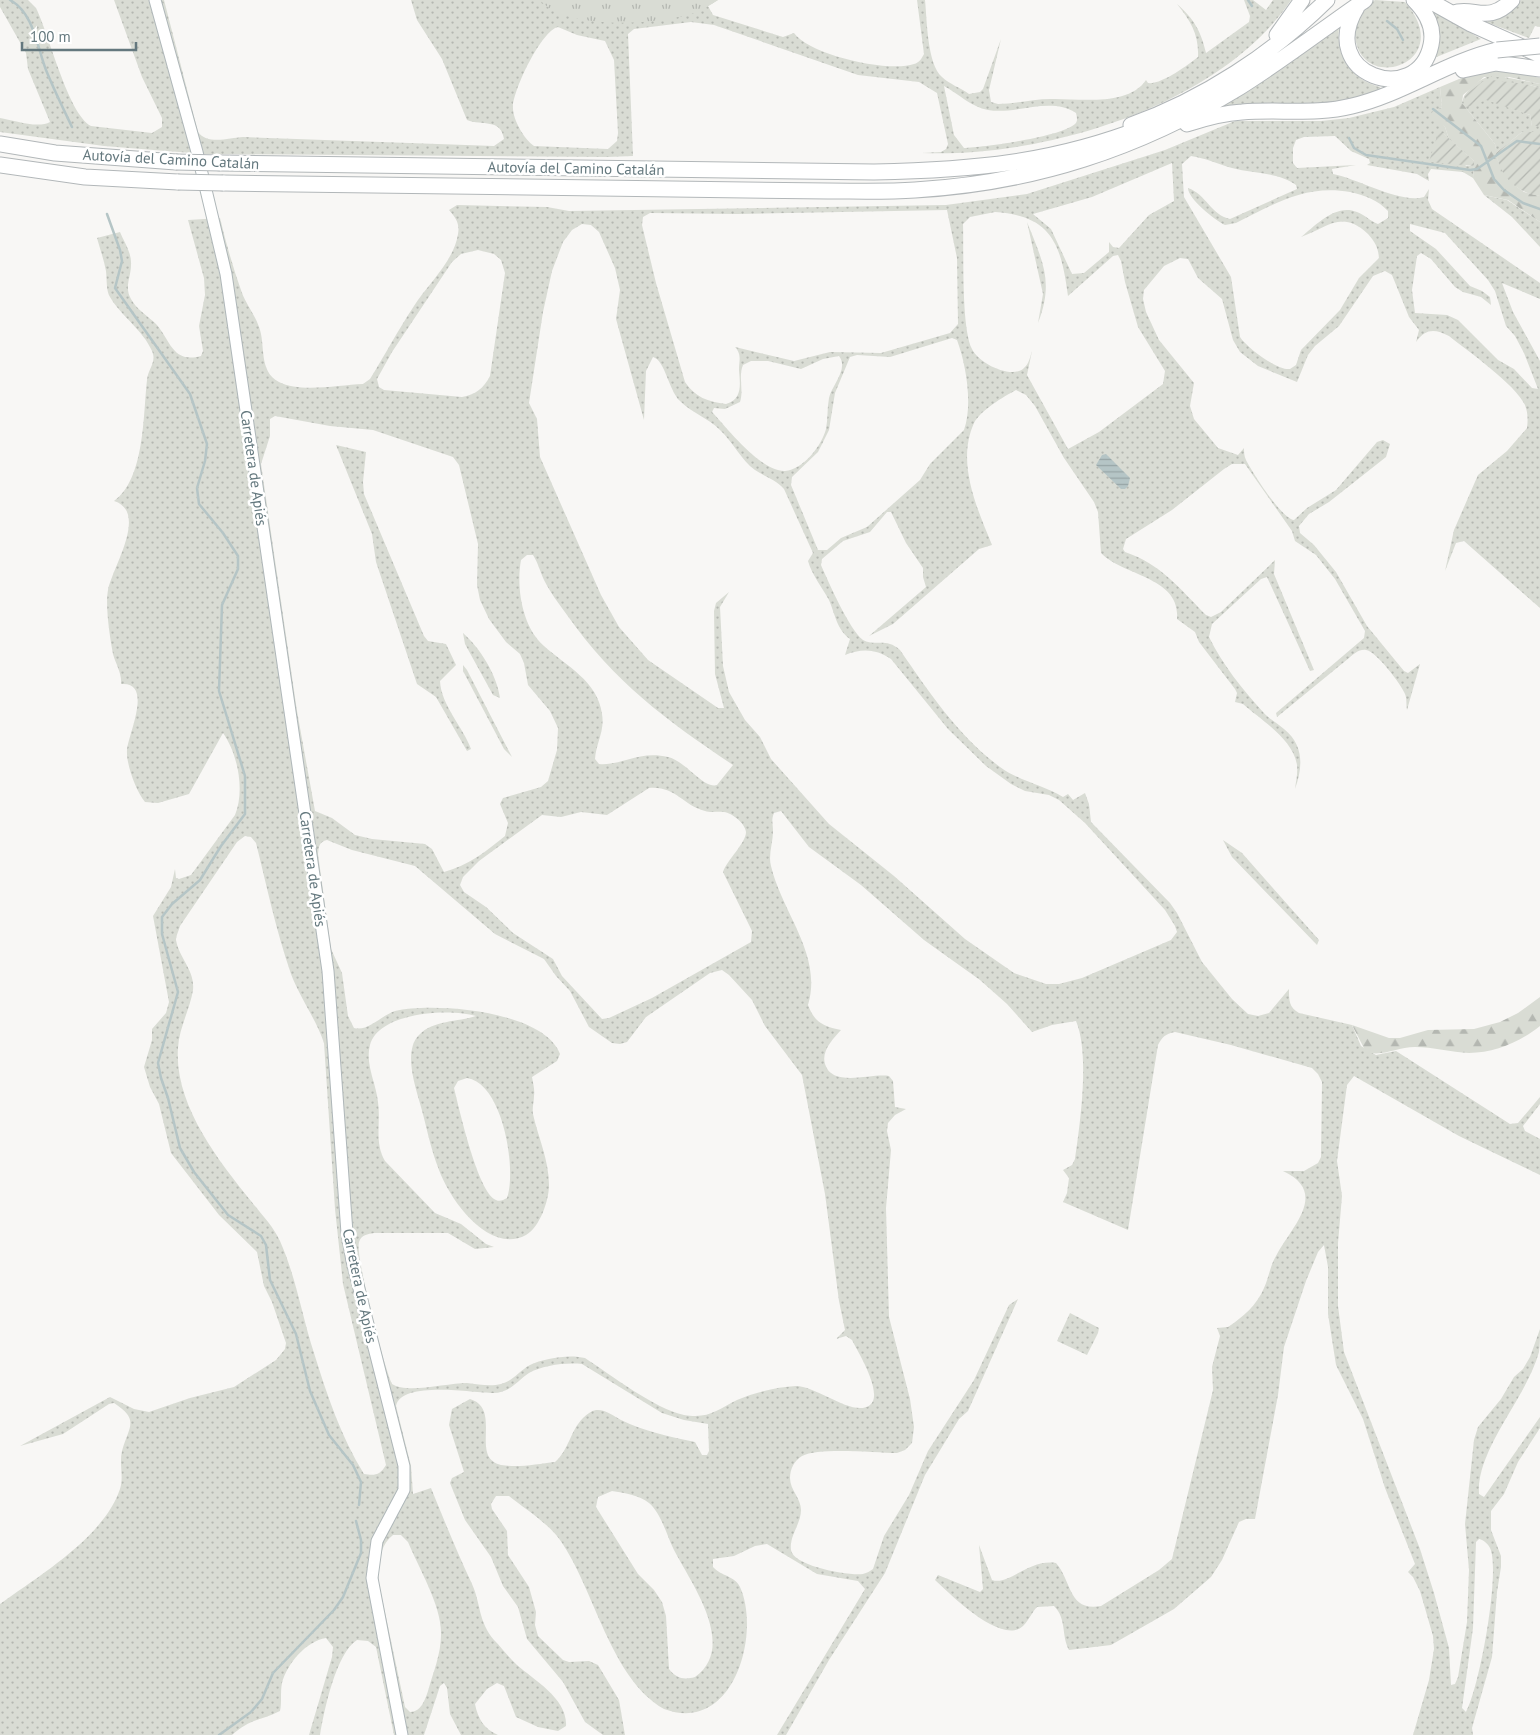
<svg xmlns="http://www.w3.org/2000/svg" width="1540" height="1735" font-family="'PT Sans',sans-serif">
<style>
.grass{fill:url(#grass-dots);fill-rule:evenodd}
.forest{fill:url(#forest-firs)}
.park{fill:url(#park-tufts)}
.garden{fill:url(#garden-furrows)}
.water{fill:url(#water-rules)}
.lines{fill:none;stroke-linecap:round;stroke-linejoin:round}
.stream{stroke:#b5c5c6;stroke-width:2.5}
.secondary-casing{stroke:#afb7b9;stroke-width:13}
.highway-casing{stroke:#b2b7b9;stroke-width:17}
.secondary{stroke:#fff;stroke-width:11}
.highway{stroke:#fff;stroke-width:15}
.highway-bridge-casing{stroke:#b2b7b9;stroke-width:17;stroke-linecap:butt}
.highway-bridge{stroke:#fff;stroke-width:15}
.labels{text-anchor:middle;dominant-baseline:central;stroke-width:5;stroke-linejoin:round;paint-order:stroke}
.street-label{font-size:15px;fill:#64787e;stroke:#fff}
</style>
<defs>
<pattern id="grass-dots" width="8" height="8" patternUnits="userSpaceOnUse" patternTransform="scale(1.25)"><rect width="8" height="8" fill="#d9dcd4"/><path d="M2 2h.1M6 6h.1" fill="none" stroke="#b4b7b1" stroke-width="1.8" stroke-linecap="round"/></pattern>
<pattern id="forest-firs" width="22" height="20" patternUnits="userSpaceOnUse" patternTransform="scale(1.25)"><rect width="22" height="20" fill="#d9dcd4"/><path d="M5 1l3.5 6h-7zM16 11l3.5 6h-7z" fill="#b4b7b1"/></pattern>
<pattern id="park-tufts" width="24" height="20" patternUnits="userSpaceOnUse" patternTransform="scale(1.25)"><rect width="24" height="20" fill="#d9dcd4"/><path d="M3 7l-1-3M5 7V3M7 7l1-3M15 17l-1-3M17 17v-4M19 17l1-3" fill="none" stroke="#b4b7b1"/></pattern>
<pattern id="garden-furrows" width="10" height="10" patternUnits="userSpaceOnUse" patternTransform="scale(1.25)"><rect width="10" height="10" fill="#d9dcd4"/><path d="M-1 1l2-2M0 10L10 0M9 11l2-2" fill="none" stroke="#b4b7b1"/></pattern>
<pattern id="water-rules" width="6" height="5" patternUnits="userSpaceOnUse" patternTransform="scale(1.25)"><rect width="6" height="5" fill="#b5c5c6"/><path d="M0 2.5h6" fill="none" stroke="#97a5a6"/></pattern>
</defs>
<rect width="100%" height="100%" fill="#f8f7f5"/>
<!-- grass -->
<path class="grass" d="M0 0H28L36 8C49 34 68 114 91 126L152 133 162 127V118L142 77 114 0H164L198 132C207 145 229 138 243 137L494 146 504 139C501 118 482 126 467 120L442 59 417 20 411 0H718L708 6 713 15 783 37 794 33C809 55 889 73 914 64 919 63 922 58 924 54L917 0H925C927 19 927 64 942 77 949 84 961 88 969 94L980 92 983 89 1001 39 989 90 991 102 998 104C1017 104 1036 98 1055 99 1081 99 1129 106 1146 80L1148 83C1161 85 1188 65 1198 57 1199 35 1191 21 1177 4 1194 19 1201 31 1206 53L1249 22 1250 16 1244 0H1253L1266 10 1273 0H1291C1220 106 1044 158 922 153L941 152 946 149 948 144 937 93 919 82 858 75 714 25 691 22 634 29 628 34 633 156 607 157 204 154 104 146 0 132V118C13 120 38 129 50 122L28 69 26 53 0 7ZM558 27 577 35 605 41 614 60 618 133 617 141 608 149 534 146C524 139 512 119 513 106 514 89 541 31 558 27ZM944 86C959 94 971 107 988 110 1017 115 1050 96 1076 113 1077 117 1078 121 1075 124 1061 137 984 147 964 148L954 135Z
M1375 0 1405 2C1459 64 1358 96 1355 34 1354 20 1363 7 1375 0Z
M1521 0H1540V27L1535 26 1529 38 1486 22C1501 18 1511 11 1521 0Z
M1433 10 1481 39 1434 58 1438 46 1430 13Z
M1339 27C1336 58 1351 79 1380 87L1381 89 1336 104 1223 109 1224 105 1247 92Z
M1494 75 1540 84V88L1526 84 1486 99 1530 115 1532 126H1540V132H1522L1496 153 1495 144 1462 103C1464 90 1481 77 1494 75Z
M1440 87 1442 107 1432 113 1445 127 1449 139 1443 133 1466 166H1474L1473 178 1463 172 1431 169 1428 174 1429 181 1417 174 1367 165 1370 163 1369 159 1351 151 1335 136 1304 137 1296 140 1293 148V163L1297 168 1356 165 1332 169 1333 174C1359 179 1400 204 1424 197L1429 189 1428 200 1432 209 1540 283V299L1502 283 1513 312 1540 361V608L1464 541 1456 543 1445 571 1454 530 1478 475 1507 451 1527 428C1528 420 1528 413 1525 405 1515 384 1469 352 1449 336 1435 329 1426 328 1416 342L1419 330 1409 317 1392 275 1385 271 1373 276 1339 326 1315 346 1308 355 1297 382 1258 366 1240 352 1233 340 1222 299 1198 278 1188 259 1180 258 1164 266 1144 290 1143 299 1146 312 1159 340 1194 383 1190 406 1194 419 1218 448 1238 455 1244 448C1244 452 1244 456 1246 460 1252 472 1282 519 1294 520L1307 508 1336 490 1377 442 1383 440 1390 444 1386 457 1329 502 1309 514 1299 526 1300 533 1314 545 1336 572 1367 626 1404 671 1408 673 1420 664 1407 710C1406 705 1407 698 1405 694 1401 684 1376 651 1366 650 1359 649 1354 654 1349 658L1277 717 1276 713 1364 638 1365 631 1335 579 1316 555 1295 541 1292 531 1245 464H1232L1224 469 1172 510 1126 539 1123 549 1125 552C1161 564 1180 589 1206 615L1211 617 1221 612 1275 560 1274 574 1314 670 1310 671 1267 577 1261 579 1212 624 1209 637C1222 664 1243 690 1263 712 1269 719 1277 723 1284 729 1304 745 1303 767 1295 789 1296 781 1298 773 1297 765 1293 739 1261 720 1243 704L1235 702 1237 693 1235 689 1199 642 1195 632 1177 619C1181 577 1123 576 1101 553L1098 512 1094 502 1064 458 1035 406 1026 395 1016 390C1003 397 981 410 974 423 956 463 977 508 992 545L979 549 893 624 869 636 926 587 923 577V568L906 543 891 512H887L870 532 843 541 822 559 821 565C828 581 850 631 863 640 875 647 886 637 900 650 929 692 958 736 1000 767 1019 781 1043 785 1063 797L1068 794 1073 800 1085 793 1089 804 1091 822 1170 903 1177 913 1202 962 1232 999 1248 1014 1258 1016 1269 1013 1289 989C1289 1001 1289 1007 1299 1013L1352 1025 1361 1046 1376 1055 1396 1051 1510 1124 1518 1123 1540 1097V1104L1523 1126 1525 1131 1540 1139V1175L1459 1136 1354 1076 1347 1085 1337 1161 1342 1196 1338 1243V1306L1344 1352 1420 1549 1434 1593 1449 1648 1451 1685 1455 1684 1458 1677 1467 1622 1469 1570 1465 1524 1474 1440 1478 1427 1501 1399 1514 1377 1523 1369 1530 1357 1540 1329C1540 1336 1540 1345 1539 1352 1526 1399 1476 1449 1479 1494L1484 1497 1540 1417V1428L1518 1462 1504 1494 1491 1511V1530L1501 1556V1567L1497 1592 1492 1657 1472 1728 1473 1735H1413L1429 1680 1434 1649 1433 1636 1420 1591 1413 1577 1408 1572 1415 1564 1385 1488 1363 1419 1336 1365 1328 1314V1267L1324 1245 1318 1252 1306 1281 1284 1347 1278 1395 1255 1519H1246L1239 1522 1222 1560 1211 1577 1174 1609 1111 1645 1069 1650C1061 1635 1067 1619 1054 1606L1037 1607C1032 1612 1029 1620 1023 1626 1002 1646 950 1594 935 1580L938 1575 980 1592 983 1589 979 1545 992 1580C1009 1586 1028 1559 1056 1563 1072 1581 1068 1612 1101 1606L1159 1570 1172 1559 1213 1390 1212 1367 1220 1336 1217 1328 1228 1327C1243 1317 1257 1305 1264 1288 1269 1277 1270 1266 1276 1256 1291 1227 1330 1193 1283 1171H1304L1318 1163 1321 1157 1322 1082 1318 1074 1312 1068 1231 1045 1175 1032C1165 1034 1162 1037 1158 1045L1128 1230 1063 1202 1067 1193 1069 1178 1063 1170 1072 1165 1075 1159C1080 1124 1090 1054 1076 1021L1052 1025 1032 1032 1007 1004 980 980 924 940 861 885 809 847 781 811 774 813C771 820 773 824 773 831 773 843 768 855 771 866 782 913 823 955 808 1005 814 1022 824 1027 841 1030 833 1039 821 1051 825 1064 832 1088 871 1073 889 1076L893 1081 895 1107 906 1109 895 1115 888 1123 887 1131 891 1150 886 1208 889 1317 910 1399 914 1427 912 1443 905 1450 897 1453C876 1453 819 1447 802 1456 794 1461 790 1469 790 1478 790 1490 801 1498 801 1510 801 1524 789 1536 791 1550 793 1566 848 1576 863 1574 867 1573 870 1571 873 1569L884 1536 909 1495 928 1451 974 1380 1009 1305 1018 1299 968 1411 959 1419 925 1475 885 1573 829 1660 786 1735H777L865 1589 858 1581 817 1574 767 1544 755 1546 734 1556 713 1559V1567C721 1576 735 1576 740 1587 761 1633 734 1735 664 1709 610 1678 595 1590 560 1540 548 1523 525 1509 509 1496H496L491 1504 492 1509 507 1531 508 1555 529 1587 536 1612 535 1625 538 1636 563 1660 569 1662 589 1661 598 1665 619 1700 625 1735H603L585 1722 563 1682 527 1639 518 1607 503 1586 491 1557 465 1520 450 1483 452 1478 464 1472 449 1425 452 1409 470 1399C503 1409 469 1458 501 1465 518 1468 538 1464 555 1462 569 1450 570 1431 583 1418 587 1414 591 1411 596 1410 605 1409 614 1416 621 1420 644 1431 670 1437 695 1442L702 1455H707L709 1451 708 1424 684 1420 662 1413 582 1364C568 1362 542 1365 529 1373 517 1381 510 1393 493 1393 474 1393 401 1380 396 1406L411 1466 413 1494 431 1488C444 1520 457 1552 472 1584 481 1604 478 1621 494 1640 502 1648 509 1658 517 1665 534 1680 568 1699 566 1726L558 1731 538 1727 516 1717 504 1686 497 1683 487 1689 475 1704C478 1719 484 1729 498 1735H461L450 1714 447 1688 444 1683 440 1686 424 1735H394L376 1647 368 1641 357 1640C336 1653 324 1711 320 1735H309L332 1657 333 1647 326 1638C306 1641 287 1664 282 1683 280 1693 282 1702 280 1711 260 1721 251 1718 232 1735H0V1604C40 1575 104 1537 120 1489 124 1477 119 1464 122 1451 129 1426 140 1420 114 1403L109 1404 63 1434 20 1446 110 1397 134 1409 149 1412 190 1398 234 1387 276 1360 285 1349 286 1343 272 1302 264 1286 257 1252 219 1215 171 1153 159 1104 150 1087 144 1067 152 1040V1029L166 1013 169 1002 153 916 171 887 175 869 176 878 179 879 191 875 235 815C245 791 238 754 223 733L189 794 158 803 145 802C136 791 126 764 127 750 128 735 154 681 121 684 122 673 116 665 113 654 110 638 105 606 108 590 112 568 149 512 114 501 145 479 143 415 147 380 148 369 157 362 152 351 143 330 121 316 110 297 106 291 107 279 106 271 104 260 100 249 97 238L120 232C124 242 132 253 131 265 131 277 124 287 131 299 136 309 148 316 156 324 170 339 172 364 201 356L203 351 199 326 205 295 204 278 188 220 220 218C226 243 233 268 242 293 246 304 255 315 259 327 266 345 258 371 279 382 300 393 339 385 363 384L370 379C385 355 398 330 414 306 428 284 454 261 458 234 460 224 456 218 449 210L457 205 547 207 569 211 946 205 1027 194 1165 150 1235 121H1321L1349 118 1394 107ZM1191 156C1205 158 1218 164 1232 168 1254 174 1278 172 1296 185L1297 189 1230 219C1211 215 1206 194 1188 188 1188 199 1215 220 1225 225L1236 223C1274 204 1306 184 1350 192 1364 195 1378 200 1388 211V218L1378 224C1370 221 1365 215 1357 212 1336 203 1316 225 1301 237 1328 228 1341 209 1368 234 1375 242 1378 247 1379 258L1359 278 1340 310 1301 350 1296 365 1290 369C1278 371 1247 348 1240 337L1231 277 1184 197 1182 164ZM1172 163 1174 201 1149 215 1119 248 1113 247 1109 242V252L1084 273 1072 274 1051 229 1033 214 1092 197ZM947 210 957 258 958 324 950 333 881 353 830 352 794 361 735 347C742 355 739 360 739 370 740 384 743 399 726 404 708 402 695 397 685 382L656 283 642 225 643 217 650 213 737 214ZM995 212C1052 216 1061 244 1068 296L1113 256 1118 255 1121 261 1125 282 1138 327 1165 371 1163 384 1099 432 1068 449 1027 375 1032 351C1030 357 1029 364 1024 368 1012 380 978 363 972 349 961 327 964 252 963 224L970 217ZM582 224 591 225 599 232 615 268 620 290 616 319 644 420 646 371 653 357C665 360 669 391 680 401 692 413 708 418 720 430 733 442 741 460 755 470 765 477 775 479 784 489L813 553 808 561C812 575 822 587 829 600 835 614 837 630 850 639L845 655C862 648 876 649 891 659L948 729 986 766 1011 784 1025 791 1049 795 1059 800 1085 823 1165 910 1175 926 1177 932 1171 940 1082 978 1059 984H1046L1014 973 965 939 894 876 829 824 771 759 760 737 745 720 729 692 723 666 720 607 729 592 716 603 714 611 715 674 724 708H718L648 660 619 627 601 595 540 457 537 419 529 403 543 312 552 271 563 242 572 230ZM1410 224 1445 233 1488 280 1495 291 1506 326 1515 336 1524 353 1538 389 1532 388 1514 369 1498 360 1458 320 1447 315 1415 313 1412 290 1417 256 1421 253 1431 259 1455 287 1463 292 1481 297 1491 305 1490 297 1482 291 1470 286 1436 249 1410 231ZM478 250 494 254 501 260 505 273 490 376C484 388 475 395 462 397L384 390 379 387 377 379 392 352 452 262 461 254ZM952 338 957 340C966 364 973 405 964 430L930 464 920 480 867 527 841 538 827 550H818L791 485 792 477 818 452 829 430 835 393 850 357 857 355 890 357ZM839 356C849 369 832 385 829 398 827 408 828 419 826 429 822 445 803 470 785 471 761 472 727 428 712 412L714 408 725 409 740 402C744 390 738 377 743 365L751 361H768L801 369 823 359ZM275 416 330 426 373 430 453 457 459 465 478 544 477 585 480 600 489 619 506 642 520 654 524 663 528 685 550 711 558 728 557 750 548 781 541 787 503 798 500 804 508 823 505 836C487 851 467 866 444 872L432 849 425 844 372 839 355 835 332 818 315 811 297 711 261 464 270 436V419ZM527 555H533C538 563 540 571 544 580 550 592 559 604 567 615 615 683 666 720 733 765L717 785C703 789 686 761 668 757 639 750 621 766 599 764L595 759C596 743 605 731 602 714 598 681 566 666 544 646 522 627 516 587 521 560ZM649 788C676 786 682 805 705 811 711 813 718 811 724 812 732 813 745 823 746 832 746 843 727 860 723 872L752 931 751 942 652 998 609 1018 602 1019 562 976 553 959 513 933 486 907 464 892 460 885 463 877 479 861 542 815 561 817 581 812 607 815ZM245 836 251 837 256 843C267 887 276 931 291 974 300 998 316 1019 324 1043L335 1209 343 1284 386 1465C380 1475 375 1476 364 1474 341 1437 327 1395 314 1353 302 1316 296 1277 280 1241 273 1226 261 1214 251 1201 218 1160 174 1104 178 1048 179 1028 190 1009 193 990 195 970 179 958 176 940 176 936 179 930 180 926L237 842ZM327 840 352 850 415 866 495 934 544 959 556 976 570 991 589 1027 612 1043 620 1044 627 1042 646 1017 710 973 722 970 729 975 752 1000 765 1026 802 1075 825 1194 839 1301 845 1330 836 1339 846 1336 852 1340C858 1352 884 1394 870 1405 854 1418 817 1386 796 1386 777 1387 755 1392 737 1400 717 1410 709 1419 684 1415 655 1409 611 1375 585 1358 570 1354 544 1358 530 1365 519 1371 513 1381 501 1384 490 1387 478 1384 467 1383 447 1383 407 1394 392 1384 384 1367 355 1256 359 1242 361 1235 368 1234 374 1233H448L475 1249 494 1247 486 1244 461 1224 435 1213 385 1161C374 1143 381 1122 378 1102 376 1082 365 1065 370 1045 379 1012 449 1008 476 1016 458 1022 433 1020 419 1035 404 1050 414 1082 419 1100 426 1123 430 1148 439 1170 450 1200 489 1255 526 1235 540 1227 549 1200 549 1185 549 1160 538 1137 533 1114 532 1108 534 1102 534 1096 535 1090 533 1083 532 1077L557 1061 560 1054C544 1011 435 1002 395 1011 382 1015 368 1032 354 1028L348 1016 342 973 331 949 318 854C319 846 319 842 327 840ZM467 1078C503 1083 517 1170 507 1198 503 1200 500 1202 496 1200 478 1193 459 1108 454 1088L458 1081ZM612 1491C624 1493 639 1495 649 1503 661 1513 667 1536 674 1550 691 1583 738 1646 695 1677 684 1680 677 1679 669 1669L666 1616 662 1602 654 1590 638 1574 596 1507 598 1497ZM393 1535H401L408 1542C419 1569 442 1606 441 1635 441 1654 433 1673 428 1691 425 1700 421 1712 410 1712L405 1707 379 1584C377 1567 379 1546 393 1535ZM1479 1539C1484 1540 1488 1544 1490 1548 1501 1571 1479 1690 1466 1712L1462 1708 1473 1628 1476 1542Z
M1484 195 1507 200 1540 222V247L1512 217Z
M1027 222C1043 262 1054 282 1038 323L1043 294Z
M336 445 366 452 363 482 364 494 424 636 428 641 446 644 456 665 440 681C441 705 463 727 471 749L467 751 436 697 417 684 376 562 372 534Z
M463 633C480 648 497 675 500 698L493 695 465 644Z
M463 665 467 670 512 757 504 749 463 671Z
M1223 840 1242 853 1319 940 1317 945 1232 857Z
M1070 1313 1099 1328 1098 1333 1087 1355 1057 1341Z"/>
<!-- forest -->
<path class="forest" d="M1501 69 1540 78V84L1509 77H1484L1463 95 1462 103 1495 144 1498 161 1514 185 1524 192 1540 196V222L1508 200 1484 195 1473 178 1474 161 1449 139 1445 127 1433 118 1431 113 1442 107 1440 87 1471 74Z
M1540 997V1026C1520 1042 1495 1053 1469 1053 1451 1052 1433 1047 1415 1047 1397 1047 1383 1057 1366 1052L1352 1025 1389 1038H1400L1428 1030 1474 1029 1500 1022 1518 1013Z"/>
<!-- park -->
<path class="park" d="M540 0H718C710 5 703 10 694 13 659 25 566 31 540 0Z"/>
<!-- garden -->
<path class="garden" d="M1491 80 1526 84 1540 88V126H1532L1530 115 1486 100 1468 107 1464 96 1482 82Z
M1522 132H1540V196C1516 193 1500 176 1496 153Z
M1438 133H1443L1474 161V166L1429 162Z"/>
<!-- water -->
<path class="water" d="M1106 454 1130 478 1128 486 1125 489H1121L1096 465 1102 455Z"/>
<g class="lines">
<!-- stream -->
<path class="stream" d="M10 0C34 13 37 47 46 70 54 90 63 108 72 127
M1248 0 1252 6
M1387 21 1397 29 1403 40
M1433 109 1481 146 1494 179 1504 190 1523 203 1540 209
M1349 138 1354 148 1366 155 1470 170 1477 169 1517 141 1540 144
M107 214 120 250 122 261 115 288 190 394 207 444 205 461 197 488 199 504 223 533 238 556V569L222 605 219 691 245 776V814L221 846 200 880 172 904 162 917V934L178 992 158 1063 161 1078 168 1098 180 1148 194 1172 228 1215 261 1236 266 1245 270 1280 296 1334 310 1391 329 1435 353 1465 361 1482 359 1505
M219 1735 251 1712 262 1699 273 1673 334 1610 343 1597 361 1553V1540L356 1521"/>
<!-- secondary casing -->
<g class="secondary-casing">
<path id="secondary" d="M155 0 197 152 226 274 328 971 347 1233 352 1261 404 1466V1490L377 1541 372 1578 402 1735"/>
</g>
<!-- highway casing -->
<g class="highway-casing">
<path id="highway" d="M1428 0 1471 24 1540 55
M1357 7C1315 76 1418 108 1431 45 1435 27 1426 12 1414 0
M1453 13C1474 6 1488 25 1512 0
M1277 35 1302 0
M1463 70 1496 63 1540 69
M1187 124C1205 118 1223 113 1242 112 1279 109 1317 115 1352 106 1403 94 1446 62 1497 50
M1131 125C1204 99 1272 54 1327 0
M0 144 55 153 176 162
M220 163 874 172C973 170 1053 163 1145 127
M0 165 85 177 178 182
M223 183 828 191C857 191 886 192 915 190 1034 183 1138 149 1240 87 1283 60 1323 29 1365 0"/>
</g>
<!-- secondary -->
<use href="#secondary" class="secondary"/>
<!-- highway -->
<use href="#highway" class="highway"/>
<!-- highway-bridge casing -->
<g class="highway-bridge-casing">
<path id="highway-bridge" d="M1497 50 1540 46
M176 162 220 163
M178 182 223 183"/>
</g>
<!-- highway-bridge -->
<use href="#highway-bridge" class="highway-bridge"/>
</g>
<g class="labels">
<!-- street labels -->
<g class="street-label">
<text transform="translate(171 159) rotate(3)">Autovía del Camino Catalán</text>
<text transform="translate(576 168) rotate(1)">Autovía del Camino Catalán</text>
<text transform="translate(254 468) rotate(82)">Carretera de Apiés</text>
<text transform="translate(313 869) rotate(82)">Carretera de Apiés</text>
<text transform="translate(360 1286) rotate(78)">Carretera de Apiés</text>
</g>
</g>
<!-- scale -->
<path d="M22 42v8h114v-8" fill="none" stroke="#64787e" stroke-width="2.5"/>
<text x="30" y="42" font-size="15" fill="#64787e" stroke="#ffffff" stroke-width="4" paint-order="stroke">100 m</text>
</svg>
